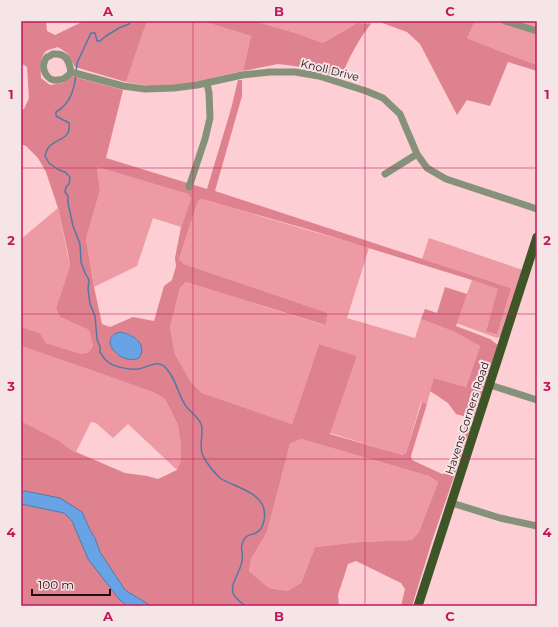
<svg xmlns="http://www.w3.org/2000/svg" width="558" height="627" font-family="Montserrat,sans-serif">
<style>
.green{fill:#ed9aa5}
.forest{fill:#de828f;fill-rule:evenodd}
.water{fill:#68a4e5;stroke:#5477a5}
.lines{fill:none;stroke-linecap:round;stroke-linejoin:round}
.stream{stroke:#5477a5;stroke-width:1.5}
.minor{stroke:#859279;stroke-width:7}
.major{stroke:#3e5527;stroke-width:9}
.grid{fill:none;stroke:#c2185b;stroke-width:1;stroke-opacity:0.55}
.labels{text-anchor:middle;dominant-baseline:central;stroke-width:4;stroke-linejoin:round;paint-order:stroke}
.street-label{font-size:11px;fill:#270d11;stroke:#f5e5e6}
.neatline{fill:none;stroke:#c2185b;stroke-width:1.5}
.grid-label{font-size:13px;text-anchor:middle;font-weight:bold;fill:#c2185b}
</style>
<rect width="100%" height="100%" fill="#fdced3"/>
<!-- green -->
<path class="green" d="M147 21H202L251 36 243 71C218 76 186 86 160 86 148 86 137 84 126 82Z
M254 21H372L371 24 357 23 323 43 296 33Z
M475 21H537V65L497 50 467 38Z
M97 167 188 194 191 199 181 227 153 218 137 266 94 287 86 239 100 190Z
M202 199 369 248 347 318 415 338 421 319 455 332 480 346 466 387 434 378 427 404 421 402 406 453 401 455 330 433 357 356 319 344 292 424 202 393 191 382 175 354 170 327 180 288 186 282 324 325 328 313 184 264 179 259 198 201Z
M58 208 70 266 56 308 60 317 89 330 93 346 89 352 82 354 46 343 40 333 21 327V239Z
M429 238 523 270 501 336 497 338 456 323 472 280 499 289 486 330 511 288 422 259Z
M21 346 105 375 155 393 165 399 178 425 181 447V460L177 470 128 424 113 438 96 423 91 422 76 452 73 451 58 440 21 421Z
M301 439 429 476 438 482 419 532 412 540 360 542 315 547 301 583 287 591 269 588 249 571 251 559 267 532 290 444Z"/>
<!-- forest -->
<path class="forest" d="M21 21H46L47 31 55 35 84 21H147L126 82 75 67 67 53 58 47C55 48 51 49 48 50 38 56 41 69 41 78L50 85 63 83 71 76 123 90 106 158 207 189 231 109 238 80H242V96L215 191 511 288 497 334 486 331 498 289 472 280 307 229 202 199 198 201 179 259 184 264 328 313 325 325 186 282 180 288 170 327 175 354 191 382 202 393 292 424 319 344 357 356 330 434 402 455 406 453 422 402 427 404 411 456 412 460 442 474 448 473 465 426 471 427 432 541 412 606H401L405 589 401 583 356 561 348 564 338 595 339 606H151L125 590 100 552 95 538 90 530 82 512 25 491 21 492V421L58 440 73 451 76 452 125 473 147 476 158 479 177 470 181 460V447L178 425 165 399 155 393 105 375 21 346V327L40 333 46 343 82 354 89 352 93 346 89 330 60 317 56 308 70 266 68 253 58 208 46 172 38 158 26 146 21 144V110L24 109 29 98 27 67 21 63ZM97 167 188 194 191 199 181 227 175 258 176 266 172 280 164 286 154 321 133 317 110 327 102 324 94 287 86 239 100 190ZM126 333 131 335 137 339 117 355 113 350 110 345ZM301 439 429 476 438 482 419 532 412 540 360 542 315 547 301 583 287 591 269 588 249 571 251 559 267 532 290 444Z
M202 21H254L296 33 323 43 357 23 371 24C358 40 349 58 341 77L302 67 278 64 243 71 251 36Z
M377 21H475L467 38 497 50 537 65V71L508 62 490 106 467 100 457 115 420 44 407 32Z
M445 287 467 294 456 326 490 339 498 345 473 419 456 414 448 403 430 391 434 378 466 387 480 346 455 332 421 319 425 309 437 313Z
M21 504 64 513 72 521 78 535 104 580 119 599 127 606H21Z"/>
<!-- water -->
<path class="water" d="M120 332C133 334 148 344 139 358 121 366 96 339 120 332Z
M25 491 60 498 82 512 90 530 95 538 100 552 125 590 151 606H127L119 599 88 559 72 521 64 513 21 504V492Z"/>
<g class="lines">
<!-- stream -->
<path class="stream" d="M76 72 77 63 91 33H95L97 41H100L106 36 119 28 129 24 130 21
M76 75C74 90 70 104 56 112V116L69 123C72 142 52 138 47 150 46 152 46 154 45 156L49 163 59 170 65 172 70 177 69 184 66 187 65 192 68 196V203L73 226 80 244 81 262 85 273 89 280 88 289 90 304 95 316 97 339 100 347V352C102 355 104 359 107 361 113 367 130 370 138 369 147 368 155 360 164 366 175 376 177 391 184 403 188 411 198 416 201 424 202 426 202 430 202 433 201 447 199 452 208 464 211 469 216 474 220 478 232 486 257 491 263 506 266 514 265 528 256 533 252 535 248 534 245 538 238 547 244 552 242 561 241 571 230 583 233 593 235 598 239 601 243 604V606"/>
<!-- minor -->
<path class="minor" d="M505 21 537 31
M53 54C66 53 69 60 71 72 68 76 64 80 58 80 46 82 39 66 47 57 48 57 53 54 53 54Z
M71 72 123 86 145 89 174 88 197 85 242 75 270 72H295L319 76 366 91 383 98 400 114 417 154 427 168 446 179 537 209
M385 174 417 154
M189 187 205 139 210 118 209 93 207 83
M490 385 537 400
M452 503 500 518 537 526"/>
<!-- major -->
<path class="major" d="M418 606 537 237"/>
</g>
<!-- grid -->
<path class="grid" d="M193 21V606M365 21V606M21 168H537M21 314H537M21 459H537"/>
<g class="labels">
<!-- street labels -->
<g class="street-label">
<text transform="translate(330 70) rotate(14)">Knoll Drive</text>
<text transform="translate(467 418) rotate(-72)">Havens Corners Road</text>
</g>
</g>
<!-- border -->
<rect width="558" height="627" fill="none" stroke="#f5e5e6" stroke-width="44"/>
<!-- scale -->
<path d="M32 589v6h78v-6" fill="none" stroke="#270d11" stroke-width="2"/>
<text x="38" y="589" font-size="12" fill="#270d11" stroke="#f5e5e6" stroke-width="3" paint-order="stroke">100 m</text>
<rect x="22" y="22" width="514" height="583" class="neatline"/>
<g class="grid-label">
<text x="108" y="16">A</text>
<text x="279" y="16">B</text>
<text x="450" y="16">C</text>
<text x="11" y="99">1</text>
<text x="547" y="99">1</text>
<text x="11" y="245">2</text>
<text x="547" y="245">2</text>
<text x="11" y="391">3</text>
<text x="547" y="391">3</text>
<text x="11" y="537">4</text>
<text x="547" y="537">4</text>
<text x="108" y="621">A</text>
<text x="279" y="621">B</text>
<text x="450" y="621">C</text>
</g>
</svg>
